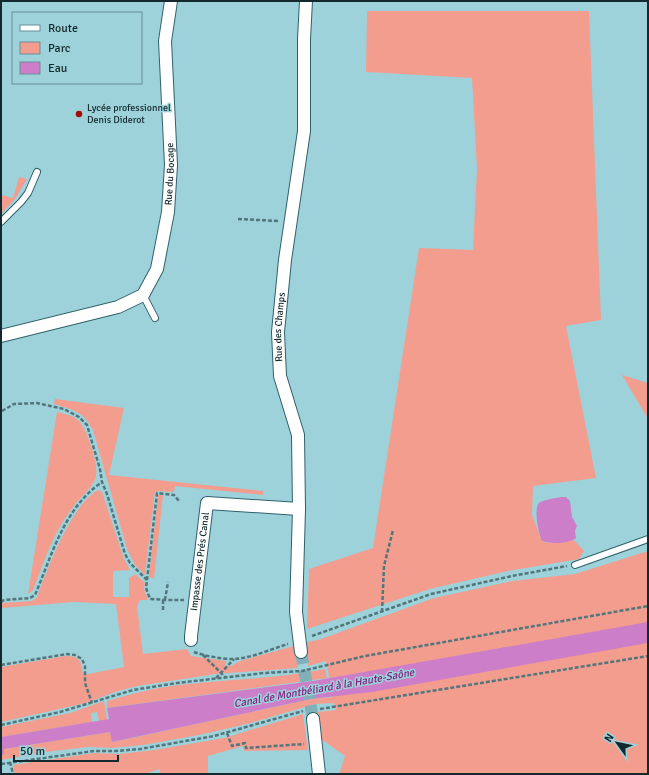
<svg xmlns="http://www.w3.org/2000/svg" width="649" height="775" font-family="Signika,sans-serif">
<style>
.green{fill:#f39d8f}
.water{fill:#cd7ec8}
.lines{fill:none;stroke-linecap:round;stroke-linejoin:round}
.street-tunnel{stroke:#82b0b8;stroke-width:12;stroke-dasharray:12 6;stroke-linecap:butt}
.lane-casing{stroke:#2f616a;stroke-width:8}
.street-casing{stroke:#2f616a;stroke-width:14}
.path{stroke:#53767c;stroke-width:2.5;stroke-dasharray:4 2;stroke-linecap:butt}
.lane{stroke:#fff;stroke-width:6}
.street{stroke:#fff;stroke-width:12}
.poi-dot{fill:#a30d06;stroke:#9ed2db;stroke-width:1.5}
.labels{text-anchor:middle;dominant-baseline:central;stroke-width:3;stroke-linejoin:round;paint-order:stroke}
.poi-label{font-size:10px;fill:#14292d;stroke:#9ed2db;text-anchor:start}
.street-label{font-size:10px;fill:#14292d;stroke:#9ed2db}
.water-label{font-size:11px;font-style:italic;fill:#80207c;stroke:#9ed2db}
</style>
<rect width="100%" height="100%" fill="#9ed2db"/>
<!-- green -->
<path class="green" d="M367 11H589L601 320 566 326 596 478 533 486 532 515 542 541 548 543 574 540 584 551 579 559 508 571 430 589 307 629 309 569 373 548 419 248 473 250 477 169 472 78 366 72Z
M19 177 27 179 15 199 1 214V195L13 198Z
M622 375 648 383V419Z
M55 399 124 408 109 475 263 491V495L175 486 174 492 155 491 145 575 135 565 127 549 93 430C83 411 73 410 54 404Z
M57 412C65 414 73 415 79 421 87 429 99 465 96 476 94 486 83 495 76 503 72 508 68 514 64 520 50 542 42 567 33 590L28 594Z
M98 490 102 492 124 559 130 570 113 571V597H129V578L135 574 145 583 144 589 148 600H140L137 606 143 654 187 649 191 656 226 661 225 666H231L240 661 294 646 298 668 216 674 137 686 115 692 86 703 1 722V667L65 656C81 656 81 661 83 675L124 667 116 604 74 602 1 608V604L3 603 32 601 37 597C48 568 71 505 98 490Z
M158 495H163L154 579 149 577Z
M648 551V774H339L345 756 321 739 317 712 336 710 334 703 315 704 247 724 199 735 143 745 112 748 89 747 53 751 1 760V755L4 754V749L110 732 113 742 311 699 333 697 326 661 308 666 304 643 321 639 434 598 512 581 575 574Z
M325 669 327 678 107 708V701C130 694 154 688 179 685 227 679 277 679 325 669Z
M104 701 107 720 99 721 97 712 91 713 92 722 1 737V727L70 713Z
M303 714 308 750 244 751 243 746 208 756V774H160V769L144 774H15L13 765 94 753 119 754 154 750 224 738Z"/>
<!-- water -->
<path class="water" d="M561 497H566L570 501 572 517 577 526 575 531 576 538C569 544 551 544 542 541 539 534 533 510 539 503 542 500 556 498 561 497Z
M648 622V643L372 692 311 699 112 742 110 732 4 749V754L1 755V737L109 719 107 708 313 681Z"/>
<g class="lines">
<!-- street-tunnel -->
<path class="street-tunnel" d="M301 652 313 719"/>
<!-- lane casing -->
<g class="lane-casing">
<path id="lane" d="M1 222 21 202 28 193 37 172
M143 295 155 318
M575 565 648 539"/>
</g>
<!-- street casing -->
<g class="street-casing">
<g id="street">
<path id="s1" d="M1 336 118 307 143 295 157 269 168 212 171 165 165 41 171 1"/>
<path id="s2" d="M191 640V636L207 503 299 509"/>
<path id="s3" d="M301 652 296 612 299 509 298 435 280 376 278 332 285 260 304 131V39L306 1"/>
<path d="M313 719 319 774"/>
</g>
</g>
<!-- path -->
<path class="path" d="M238 219 279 221
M2 411 14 404 37 403 64 409 79 417 87 425 100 469 102 482 107 494 125 554 130 563 147 580 146 588 150 599 167 600H184
M147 580 157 493 174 495 179 501
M163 600V612
M165 600 168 582
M1 602 4 600 30 598 35 595C52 555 64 508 102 482
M382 612 384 566 393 530
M312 636 431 594 512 576 567 566
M194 652C205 656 221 659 234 659 252 658 271 649 288 644
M203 655 225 677
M1 665 67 654 75 655 82 659 85 666V683L92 703
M216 678 234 659
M320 709 648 656
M1 725 60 712 133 690 177 683 264 673 302 671 365 656 648 606
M227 733 232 746 245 743 246 748 304 744
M10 762 13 774
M1 764 94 751H116L140 749 214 736 303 711"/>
<!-- lane -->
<use href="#lane" class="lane"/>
<!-- street -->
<use href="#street" class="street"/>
</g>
<!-- markers -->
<circle class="poi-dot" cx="79" cy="114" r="4"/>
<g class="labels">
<!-- poi labels -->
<g class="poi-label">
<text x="87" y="108">Lycée professionnel<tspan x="87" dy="12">Denis Diderot</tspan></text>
</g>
<!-- street labels -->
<g class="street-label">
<text stroke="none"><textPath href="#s1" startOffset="274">Rue du Bocage</textPath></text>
<text stroke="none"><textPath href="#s3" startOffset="328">Rue des Champs</textPath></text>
<text stroke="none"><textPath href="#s2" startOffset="79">Impasse des Prés Canal</textPath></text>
</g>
<!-- water labels -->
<g class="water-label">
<text transform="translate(324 688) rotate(-10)">Canal de Montbéliard à la Haute-Saône</text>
</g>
</g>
<!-- border -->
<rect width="649" height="775" fill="none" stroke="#14292d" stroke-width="4"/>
<!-- legend -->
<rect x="12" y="12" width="130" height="72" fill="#9ed2db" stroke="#678e95"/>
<rect x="20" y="25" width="20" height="6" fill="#ffffff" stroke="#678e95"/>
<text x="48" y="32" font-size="12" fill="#14292d">Route</text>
<rect x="20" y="42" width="20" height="12" fill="#f39d8f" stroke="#678e95"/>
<text x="48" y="52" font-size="12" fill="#14292d">Parc</text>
<rect x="20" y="62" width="20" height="12" fill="#cd7ec8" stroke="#678e95"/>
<text x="48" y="72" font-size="12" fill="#14292d">Eau</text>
<!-- north arrow -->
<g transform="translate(617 743) rotate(303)" stroke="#9ed2db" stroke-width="3" paint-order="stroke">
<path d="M0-3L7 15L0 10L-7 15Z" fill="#14292d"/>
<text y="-6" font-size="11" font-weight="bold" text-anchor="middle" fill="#14292d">N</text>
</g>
<!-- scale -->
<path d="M14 755v6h104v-6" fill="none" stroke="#14292d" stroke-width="2"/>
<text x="20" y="755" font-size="12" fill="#14292d" stroke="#9ed2db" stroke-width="3" paint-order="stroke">50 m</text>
</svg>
